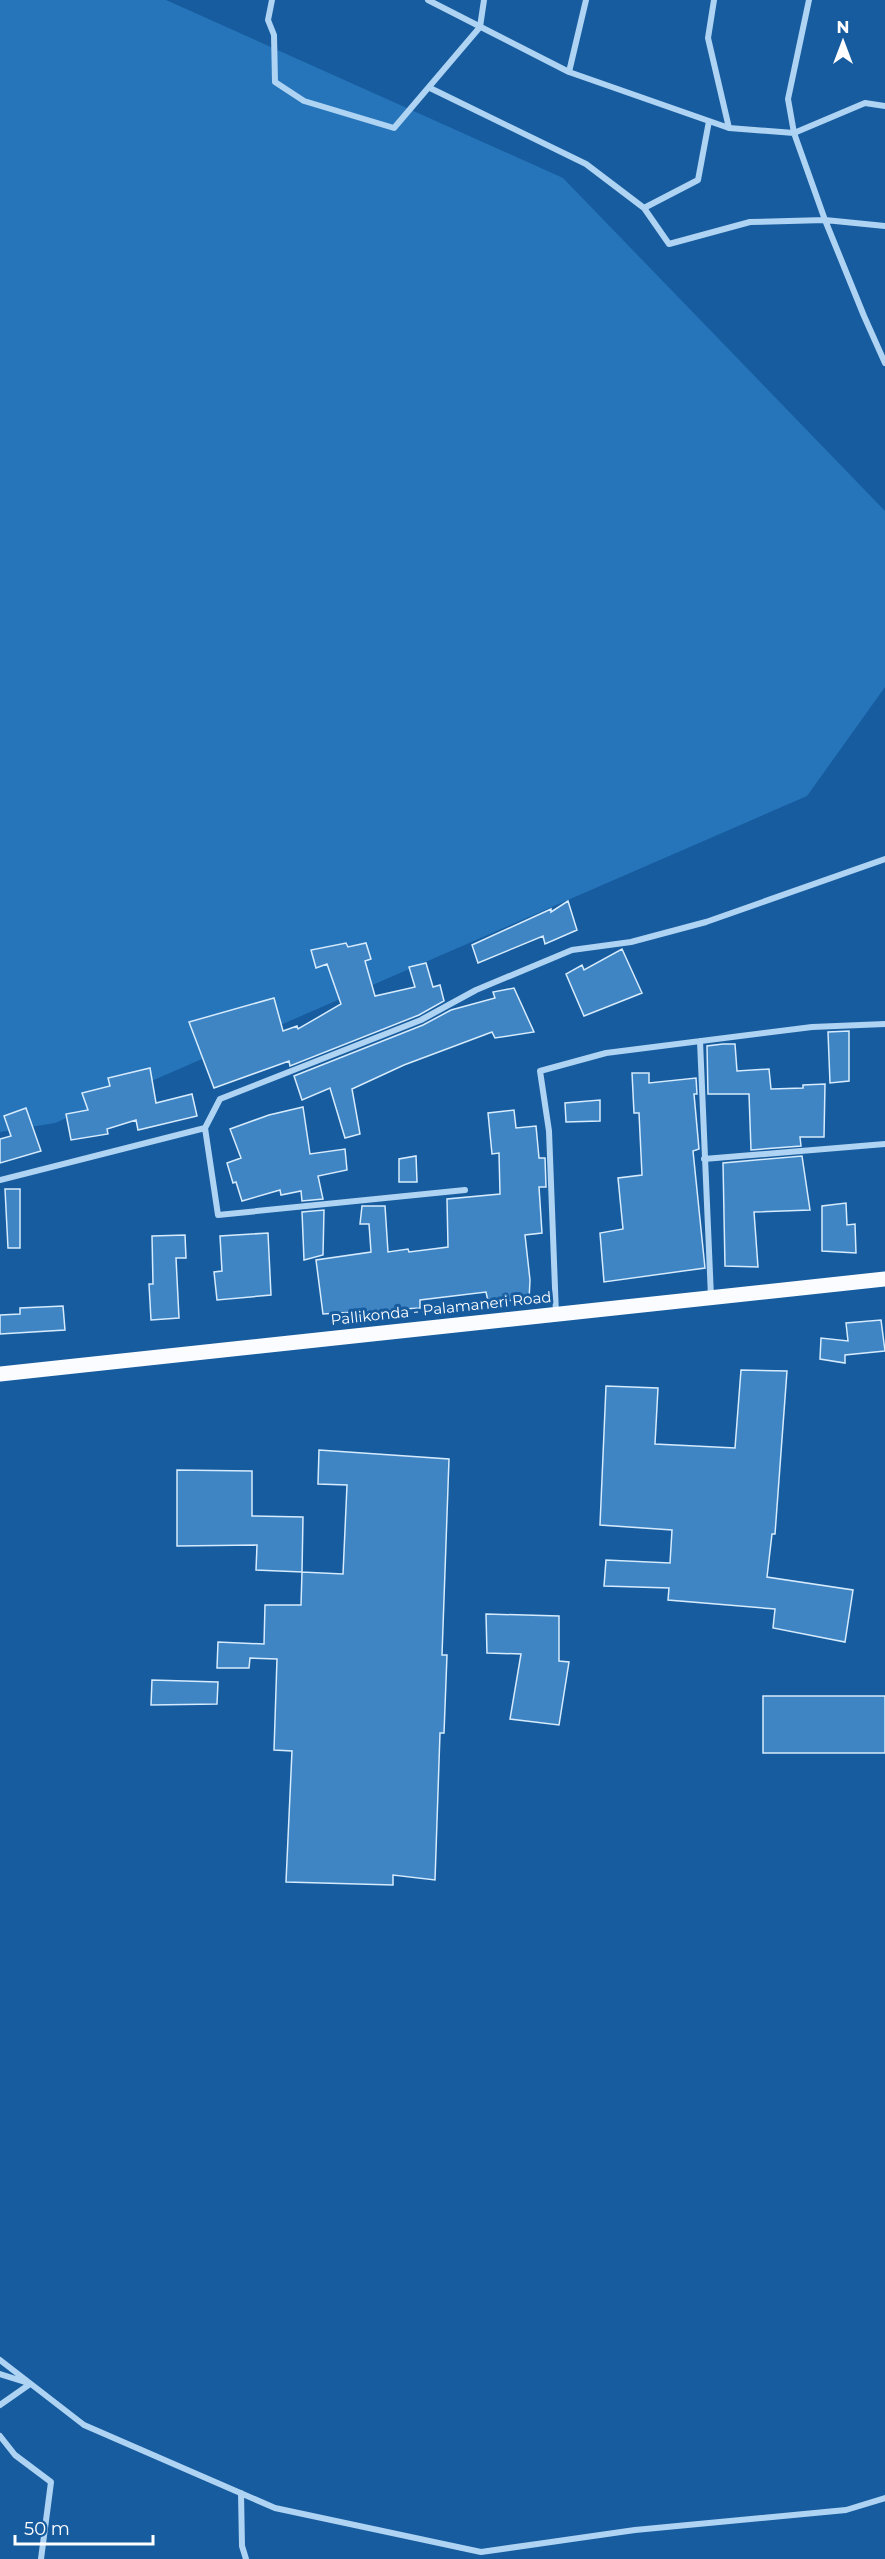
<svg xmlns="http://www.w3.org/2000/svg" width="885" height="2559" font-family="Montserrat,sans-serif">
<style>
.green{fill:#2675ba}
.building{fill:#3f85c4;stroke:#d6ebfd;stroke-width:1.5}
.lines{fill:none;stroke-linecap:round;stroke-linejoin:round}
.street{stroke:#aed3f3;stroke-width:6}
.primary{stroke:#fafcff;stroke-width:15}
.labels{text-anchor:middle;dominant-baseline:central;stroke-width:6;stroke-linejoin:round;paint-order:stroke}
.street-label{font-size:15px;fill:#fff;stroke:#175c9e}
</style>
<rect width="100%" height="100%" fill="#175c9e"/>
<!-- green -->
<path class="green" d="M0 0H166L563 178 885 511V687L807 796 55 1123 0 1132Z"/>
<!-- building -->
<path class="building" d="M568 901 577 930 545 944 543 936 478 963 472 945 551 909V912Z
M346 943 348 947 366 943 371 959 365 961 375 996 415 987 409 967 426 963 433 987 440 985 444 1001 419 1015 290 1066 289 1061 214 1088 189 1022 274 998 283 1031 297 1026 298 1029 341 1004 327 964 316 968 311 950Z
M622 949 642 993 584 1016 566 974 582 965 584 970Z
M514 988 534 1032 495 1038 492 1032 404 1065 352 1089 360 1134 345 1138 330 1088 302 1100 294 1076 423 1025 451 1010 495 998 493 992Z
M849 1031V1081L830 1083 828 1032Z
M723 1044H735L737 1071 769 1069 771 1089 803 1088V1085L825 1084 824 1137H800L801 1146 751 1150 749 1094H708L707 1046Z
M150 1068 156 1103 192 1094 197 1116 138 1130 136 1120 107 1129 108 1134 71 1140 66 1114 88 1110 82 1093 110 1086 108 1078Z
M632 1073H649V1083L696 1078 697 1094H694L699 1149 693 1151 705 1268 604 1282 600 1233 623 1229 618 1178 642 1175 639 1113H634Z
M600 1100V1121L566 1122 565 1103Z
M303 1107 310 1154 345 1149 347 1170 318 1176 323 1199 302 1201 301 1191 281 1195 280 1190 242 1201 236 1182 233 1183 227 1163 241 1158 230 1129 269 1115Z
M26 1108 41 1151 0 1163V1139L11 1136 4 1116Z
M514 1110 516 1128 536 1126 539 1158H545L546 1187H539L542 1233 525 1235 530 1280 529 1300 488 1301 486 1292 420 1300V1308L323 1314 316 1260 371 1252 369 1224H360L362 1206H385L388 1252 408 1249 409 1252 448 1247 447 1199 500 1194 499 1153 492 1154 488 1113Z
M416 1156 417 1182H399V1159Z
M802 1156 810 1210 754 1212 758 1267 725 1266 723 1163Z
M5 1189H20V1248H8Z
M846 1203 847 1225 855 1224 856 1253 822 1251V1206Z
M324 1210 323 1255 304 1260 302 1212Z
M268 1233 271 1295 217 1300 214 1272 222 1271 220 1236Z
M185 1235 186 1258H176L179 1318 151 1320 149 1284H153L152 1236Z
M63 1306 65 1330 0 1334V1315L20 1314V1308Z
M881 1320 885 1351 845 1355V1363L820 1359 821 1338 848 1341 846 1323Z
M741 1370 787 1371 775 1534H772L767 1577 853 1590 845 1642 773 1628 775 1609 668 1600 669 1588 604 1586 606 1560 670 1563 672 1530 600 1525 606 1386 658 1388 655 1444 735 1448Z
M319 1450 449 1459 442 1655H447L444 1733H440L435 1880 393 1875V1885L286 1882 292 1751 274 1750 277 1659 250 1658 249 1668H217L218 1642 264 1644 265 1605H301L302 1572 343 1574 347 1485 318 1484Z
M177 1470 252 1471V1516L303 1517 302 1572 256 1570 257 1545 177 1546Z
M486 1614 559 1616V1661L569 1662 559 1725 510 1719 521 1654 487 1653Z
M152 1680 218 1682 217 1704 151 1705Z
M763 1696H885V1753H763Z"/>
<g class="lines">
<!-- street -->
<path class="street" d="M272 0 268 20 274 35 275 82 304 101 394 128 480 27 484 0
M428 0 569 72 729 128 794 133 865 103 885 106
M714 0 708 38 729 128
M809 0 788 99 794 133 825 220 864 316 885 363
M569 72 586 0
M430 88 586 164 644 208 698 180 709 121
M644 208 669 244 750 222 825 220 885 226
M700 1041 711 1297
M205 1128 218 1215 465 1190
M704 1159 885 1144
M0 1180 205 1128 220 1099 421 1020 476 990 572 950 631 942 706 922 885 859
M556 1314 549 1131 540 1071 606 1053 812 1027 885 1024
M0 2360 84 2425 275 2508 481 2552 635 2530 846 2510 885 2498
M0 2374 25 2382
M0 2405 30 2384
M0 2436 15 2455 51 2482 41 2559
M241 2493 242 2546 246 2559"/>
<!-- primary -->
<path class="primary" d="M0 1374 885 1279"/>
</g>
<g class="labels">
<!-- street labels -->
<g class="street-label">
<text transform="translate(441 1308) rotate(-6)">Pallikonda - Palamaneri Road</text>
</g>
</g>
<!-- north arrow -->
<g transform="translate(843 42)" stroke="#175c9e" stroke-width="4.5" paint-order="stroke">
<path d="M0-4.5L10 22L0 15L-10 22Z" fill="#ffffff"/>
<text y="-9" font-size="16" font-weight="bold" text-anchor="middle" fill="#ffffff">N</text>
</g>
<!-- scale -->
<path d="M15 2535v9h138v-9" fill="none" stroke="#ffffff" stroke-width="3"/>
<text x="24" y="2535" font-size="18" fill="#ffffff" stroke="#175c9e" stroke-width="4.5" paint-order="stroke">50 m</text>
</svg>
